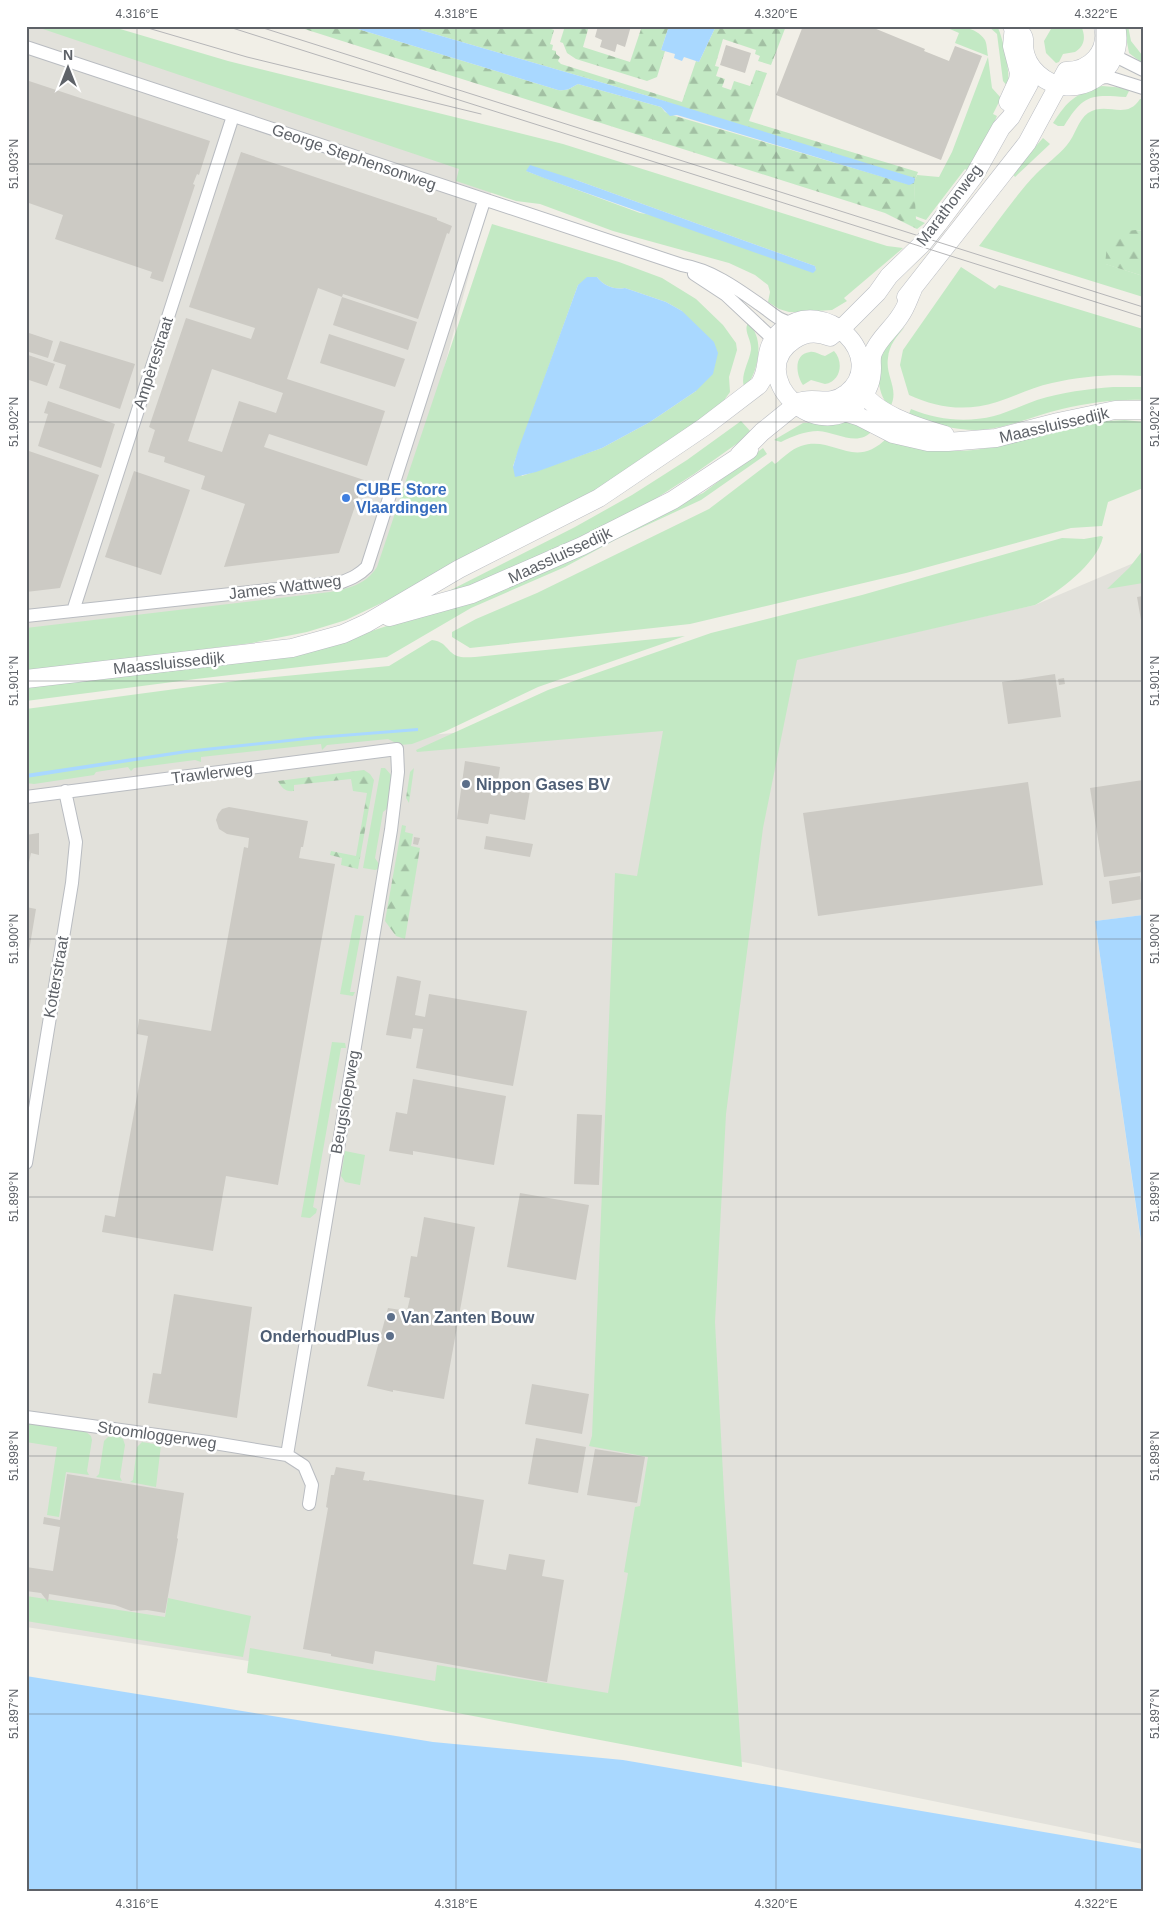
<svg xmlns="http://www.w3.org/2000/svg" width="1169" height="1917" font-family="Arial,sans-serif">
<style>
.industrial{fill:#e2e1db}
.green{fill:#c3e9c4;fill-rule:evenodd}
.forest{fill:url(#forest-firs)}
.water{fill:#a9d8ff}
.building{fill:#cccac4;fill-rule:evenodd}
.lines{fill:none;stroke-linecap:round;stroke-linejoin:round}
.street-casing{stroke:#b9bcc1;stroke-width:14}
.secondary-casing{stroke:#babdc3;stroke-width:19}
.street{stroke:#fff;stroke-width:12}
.secondary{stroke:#fff;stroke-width:18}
.tram{stroke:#b6b6b8;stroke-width:1}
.ticks{fill:none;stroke:#5e6268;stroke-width:1;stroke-opacity:0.45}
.shop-dot{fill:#3f7fe0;stroke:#fff;stroke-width:2}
.service-dot{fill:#5c6f8a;stroke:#fff;stroke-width:2}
.labels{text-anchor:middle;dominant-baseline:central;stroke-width:5;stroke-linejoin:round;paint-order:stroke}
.street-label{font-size:16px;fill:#5e6268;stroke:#fff}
.shop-label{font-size:16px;font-weight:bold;fill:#366cbe;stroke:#fff;text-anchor:start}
.service-label{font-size:16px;font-weight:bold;fill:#4e5e75;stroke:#fff;text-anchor:start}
.neatline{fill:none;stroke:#5e6268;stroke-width:2}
.ticks-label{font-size:12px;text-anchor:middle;fill:#5e6268}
</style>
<defs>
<pattern id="forest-firs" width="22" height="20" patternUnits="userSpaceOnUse" patternTransform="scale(1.25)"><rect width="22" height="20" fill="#c3e9c4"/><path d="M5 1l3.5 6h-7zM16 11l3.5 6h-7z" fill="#a2c0a3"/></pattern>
</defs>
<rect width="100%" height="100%" fill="#f1efe7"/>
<!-- industrial -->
<path class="industrial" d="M26 26H99L500 159 391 566 355 596 26 636Z
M1143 559V915L1095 921 1143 1257V1844L255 1662 26 1627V779L188 754 454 733 797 659 1035 605Z"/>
<!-- green -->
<path class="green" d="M34 26H110L228 61 563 144 887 246 903 248 844 298 847 301 832 310 799 312H789L779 309 768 302 770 292 768 285 755 275 729 263 613 231 540 204 516 201 456 181 459 169ZM526 171 576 180 815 266 816 270 652 215 640 213Z
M943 26C957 26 976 26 985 40 987 44 987 51 988 56L955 43 959 33Z
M988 26H997C1003 36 1011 76 1008 87L1003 81 997 34Z
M1065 26H1081C1086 36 1085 46 1075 52L1063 54 1059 62 1056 63 1046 53 1044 41 1051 29Z
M1124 26H1128L1131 41 1142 55V63L1129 53Z
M988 57 992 88 1001 98 993 114 997 116 986 141 968 171 965 169 926 220 915 216 914 182 917 175 939 177 952 152Z
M1102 86 1126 88 1129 91 1126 97C1090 94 1083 95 1064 126H1058L1053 123C1068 100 1075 94 1102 86Z
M1140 99H1143V231L1136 230 1106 264 1143 276V297L979 246C998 222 1015 196 1036 174 1046 164 1058 156 1067 145 1075 136 1078 120 1088 113 1107 101 1126 121 1140 99Z
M1043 138 1050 144 1015 177 1012 173Z
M492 224 619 262 662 278 696 299 723 325 736 343 737 350 729 377 730 392 725 399 728 403 627 474 390 599 346 620 307 632 252 643 136 658 26 670V628L330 592C350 588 365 585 377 567ZM597 277C604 286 614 290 625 288L666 302 682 311 696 391 650 422 602 448 522 476 513 466 578 285Z
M961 267 995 289 999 285 1143 329V376C1112 374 1082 376 1052 383 1033 387 1016 396 997 402 966 412 937 408 909 395L900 365 903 350Z
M748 323C766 339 758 372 745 389 739 377 749 363 751 350 752 340 743 331 748 323Z
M905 327C897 336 889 345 888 358 885 376 900 390 890 407 877 396 876 370 882 354 886 343 897 335 905 327Z
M834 351C844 362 841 381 825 384L811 380 803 385C796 375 793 354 810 352 815 351 820 355 825 356Z
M1113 387H1143V400C1116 399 1088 403 1062 409 1033 416 1006 429 976 430 952 430 931 423 908 416L911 409C938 420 966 423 994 416 1009 412 1023 405 1037 400 1062 392 1088 389 1113 387Z
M1125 420 1143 422V488L1108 502 1102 526 1071 528 906 573 690 624 470 648 452 637V632L476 619 537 593 709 509 772 461 775 464C783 458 791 449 801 446 834 435 854 472 888 437 910 443 932 450 955 451 1002 451 1045 430 1090 422 1102 421 1114 421 1125 420Z
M741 421 752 433 694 474 638 510 496 579 439 596 575 527 632 495 687 460Z
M852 421 873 430C858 448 837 432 818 431 805 431 793 436 781 442L774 440 803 423Z
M763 448 767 454 701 500 617 539 565 567 471 608 387 657 196 679 26 701V685L335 643 399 622 630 526 703 493Z
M1101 536 1103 537C1097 564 1058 592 1035 605L797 660 763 828 726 1114 715 1322 724 1493 742 1767 247 1673 250 1648 435 1681 437 1665 608 1693 628 1573 624 1572 635 1507 640 1506 648 1457 589 1446 592 1436 615 873 637 876 663 731 417 752 416 750 548 690 711 633 862 595 1062 538 1084 539Z
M1143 550V583L1107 589 1129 568Z
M685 636 538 687 446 731 412 744 400 745 388 739 327 745 322 750 321 744 201 757V762L195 760 134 768 131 771 128 767 96 772 94 775 34 784 26 783V709L243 680 389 666 432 640C447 642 446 651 457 656 462 658 469 657 475 657Z
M381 768H385L392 776 389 807 383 812 375 858 379 864 378 869 375 870 363 868Z
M355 915 364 916 350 992H355L353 996 340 994Z
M332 1042 345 1043 346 1048H341L313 1207 317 1209 316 1213 310 1218 301 1217Z
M345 1151 365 1155 360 1185 345 1182 341 1176Z
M26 1422 85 1431 91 1436 92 1440 87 1471 89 1475 66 1472 59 1517 47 1515 57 1447 26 1442Z
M118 1436 123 1439 125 1445 120 1477 122 1481 96 1477 99 1474 104 1441 108 1437Z
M142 1442 161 1445 156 1487 130 1482 133 1480 137 1447Z
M26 1596 165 1617 168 1598 251 1616 243 1657 26 1621Z"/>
<!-- forest -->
<path class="forest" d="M295 26H348L558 90C568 91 570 88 578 84L661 107 665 112 675 116 911 185 655 98 407 26H542L554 30 550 44 553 45 552 50 556 51V54L560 57 558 61 561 64 682 102 696 61 699 62 716 26H786L771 65 758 61 760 56 755 54 756 50 723 39 715 66 719 67 716 76 725 79 722 87 731 90 734 81 750 86 756 70 767 73 749 121 918 172 914 182 916 219 925 223 917 229 885 213Z
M565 26H589L583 47 630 62 642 26H669L661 50 665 51 657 77 647 81 576 59 567 53 563 43 560 42Z
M1136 230 1143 231V276L1105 264 1107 246 1118 232Z
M414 768 409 803 406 798 410 772Z
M364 770 370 774 374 780 358 869 341 865 342 858 330 855 331 851 356 856 367 793 353 791 351 779 294 785V791C285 792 282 788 278 781Z
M402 825 406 826 405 832 413 834 411 846 420 848 405 939 396 936 385 921Z"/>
<!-- water -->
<path class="water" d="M348 26H407L655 98 915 178 914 183 909 185 677 115 670 116 661 107 578 84C570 88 568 91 558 90Z
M669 26H716L699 62 684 57 682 61 674 58 675 54 661 50Z
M530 165 576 180 815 266 816 270 813 273 544 178 526 171Z
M587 277H597C604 286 614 290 625 288L666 302 682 311 714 342 718 353 713 374 696 391 650 422 602 448 536 472 515 477 513 467 518 450 578 285Z
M418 728V731L316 739 187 753 26 778V774L186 750 317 736Z
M1143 915V1255L1095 921Z
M26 1676 433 1742 623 1760 1143 1849V1891H26Z"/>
<!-- building -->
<path class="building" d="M598 26H631L625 47 617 44 615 52 600 47 602 40 595 37Z
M803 26H869L925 49 924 51 949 61 955 46 982 56 941 160 776 95Z
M726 45 751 53 745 73 720 65Z
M26 80 210 141 199 175 197 174 193 184 195 185 163 282 150 278 152 272 55 239 63 215 26 202Z
M241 152 437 218V220L452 226 449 234 447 233 418 319 343 294 342 297 318 288 287 379 385 411 367 466 269 434 264 447 364 480 339 553 224 567 245 504 201 489 205 476 164 462 165 457 148 452 155 430 149 427 186 318 251 339 255 328 189 307ZM212 369 283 393 276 413 239 401 222 452 188 441Z
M342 297 417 322 408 350 333 325Z
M26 332 53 341 48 358 26 351Z
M329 334 405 359 395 387 320 363Z
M60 341 135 364 120 409 59 388 66 365 53 361Z
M28 355 55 364 47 386 26 379V360Z
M48 401 115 424 101 468 38 446 48 414 44 413Z
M26 450 99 475 60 588 26 592Z
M134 471 190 490 161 575 105 557Z
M422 485H444V493H422Z
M1143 596V626H1142L1137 597Z
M1055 674 1061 717 1008 724 1002 682Z
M1064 678 1065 684 1059 685 1058 679Z
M465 761 500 767 498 780 531 785 525 820 490 814 488 824 457 819Z
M1143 780V872L1104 877 1090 788Z
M1028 782 1043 885 818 916 803 813Z
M229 807 308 821 303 847H301L299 858 335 864 278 1185 226 1176 213 1251 102 1232 105 1215 115 1217 148 1036 137 1034 139 1019 211 1031 244 847 248 848 249 838 227 834 219 829 216 820 218 814 222 809Z
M39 833V855L31 853 26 876V835Z
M486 836 533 844 530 857 484 849Z
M414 837 420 838 418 845 413 844Z
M1140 876 1143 899 1112 904 1109 881Z
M26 907 36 909 27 963H26Z
M397 976 421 981 415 1015 425 1017 429 994 527 1011 513 1086 416 1068 423 1029 413 1028 411 1039 386 1035Z
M413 1079 506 1096 494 1165 413 1151V1155L389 1151 396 1112 407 1114Z
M577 1114 602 1115 599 1185 574 1184Z
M520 1193 589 1205 576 1280 507 1267Z
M424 1217 475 1227 444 1399 393 1390V1392L367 1386 388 1308 407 1311 410 1298 404 1297 411 1256 417 1257Z
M174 1294 252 1307 237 1418 148 1403 153 1373 161 1374Z
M532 1384 589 1394 582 1434 525 1424Z
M536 1438 586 1447 578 1493 528 1484Z
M595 1449 645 1457 637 1503 587 1495Z
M336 1467 365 1472 363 1480 369 1481V1480L484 1500 473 1564 506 1570 509 1554 545 1560 542 1576 564 1580 547 1682 375 1651 373 1664 331 1656V1654L303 1649 328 1508 326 1507 331 1475H334Z
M67 1474 184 1493 177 1538 178 1539 165 1613 147 1610 131 1611 115 1605 49 1594 48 1602 41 1593 26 1591V1567L53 1571 60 1527 43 1524 44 1517 60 1520Z"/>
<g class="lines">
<!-- street casing -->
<g class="street-casing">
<path id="street" d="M26 47 682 265C711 270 735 287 759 304 771 312 778 321 793 323
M1115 56 1143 70
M1097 78 1108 77 1143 88
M694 274 726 295 773 339
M73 611 233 116
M26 616 342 582C352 578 359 575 367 567L484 201
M26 797 397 749 398 772 391 830 287 1455
M26 1163 72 883 76 842 65 791
M26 1417 208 1442 287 1455 304 1466 312 1485 309 1504"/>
</g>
<!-- secondary casing -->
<g class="secondary-casing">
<path id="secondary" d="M1012 26C1016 29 1021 31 1023 36 1025 39 1024 43 1024 47 1025 57 1030 67 1038 74 1073 106 1127 72 1116 26
M1008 102 1018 80 1019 73 1012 46 1014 26
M913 289C909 298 906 308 900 316 892 329 878 339 873 353 871 358 872 363 872 368 872 380 868 391 860 400 818 450 743 373 794 340 805 332 818 332 830 337L845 325 877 293 889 276 923 243 938 224 974 176 1001 128 1011 117 1029 84 1032 68
M906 297 1027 143 1066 71C1090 71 1109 52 1103 26
M859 387C873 414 918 427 945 435
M844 412 860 417 893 434 928 442H948L996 438 1058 422 1115 410H1143
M389 617 472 594 582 546 673 500 749 450
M26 679 292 648 343 634 367 623 459 569 599 498 704 427 759 385C772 367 760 349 782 330 825 294 889 358 847 393 828 408 815 395 799 402L762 432 739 455"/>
</g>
<!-- street -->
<use href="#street" class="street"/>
<!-- secondary -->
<use href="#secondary" class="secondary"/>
<!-- tram -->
<path class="tram" d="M141 26 247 57 481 114
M226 26 1143 317
M257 26 1143 307"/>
</g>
<!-- ticks -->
<path class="ticks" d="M137 26V1891M456 26V1891M776 26V1891M1096 26V1891M26 164H1143M26 422H1143M26 681H1143M26 939H1143M26 1197H1143M26 1456H1143M26 1714H1143"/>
<!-- markers -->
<circle class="shop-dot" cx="346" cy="498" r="5"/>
<g class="service-dot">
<circle cx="466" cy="784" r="5"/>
<circle cx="391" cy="1317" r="5"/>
<circle cx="390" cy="1336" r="5"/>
</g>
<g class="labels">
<!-- street labels -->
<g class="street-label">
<text transform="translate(354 157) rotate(19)">George Stephensonweg</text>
<text transform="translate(949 205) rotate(-53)">Marathonweg</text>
<text transform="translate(153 363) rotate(-72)">Ampèrestraat</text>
<text transform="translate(1054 425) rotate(-13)">Maassluissedijk</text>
<text transform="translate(560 555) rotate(-25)">Maassluissedijk</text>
<text transform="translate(285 587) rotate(-7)">James Wattweg</text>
<text transform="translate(169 663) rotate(-6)">Maassluissedijk</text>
<text transform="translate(212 773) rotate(-7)">Trawlerweg</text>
<text transform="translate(56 977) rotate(-80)">Kotterstraat</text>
<text transform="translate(345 1102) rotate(-80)">Beugsloepweg</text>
<text transform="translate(157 1435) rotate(8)">Stoomloggerweg</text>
</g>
<!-- shop labels -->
<g class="shop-label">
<text x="356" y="489">CUBE Store<tspan x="356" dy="18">Vlaardingen</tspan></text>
</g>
<!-- service labels -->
<g class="service-label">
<text x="476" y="784">Nippon Gases BV</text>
<text x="401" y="1317">Van Zanten Bouw</text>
<text x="380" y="1336" text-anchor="end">OnderhoudPlus</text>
</g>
</g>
<!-- border -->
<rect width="1169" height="1917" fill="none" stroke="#ffffff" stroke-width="55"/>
<!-- north arrow -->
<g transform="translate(68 68)" stroke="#ffffff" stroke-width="4" paint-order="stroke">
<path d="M0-4L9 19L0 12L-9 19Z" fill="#5e6268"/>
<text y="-8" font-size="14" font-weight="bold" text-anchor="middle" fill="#5e6268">N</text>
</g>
<rect x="28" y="28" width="1114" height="1862" class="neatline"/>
<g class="ticks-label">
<text x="137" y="18">4.316°E</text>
<text x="456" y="18">4.318°E</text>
<text x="776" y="18">4.320°E</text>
<text x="1096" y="18">4.322°E</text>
<text transform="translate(14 164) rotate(-90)" y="4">51.903°N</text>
<text transform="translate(1155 164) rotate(-90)" y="4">51.903°N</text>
<text transform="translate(14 422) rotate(-90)" y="4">51.902°N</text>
<text transform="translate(1155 422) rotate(-90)" y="4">51.902°N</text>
<text transform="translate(14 681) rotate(-90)" y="4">51.901°N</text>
<text transform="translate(1155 681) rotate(-90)" y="4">51.901°N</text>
<text transform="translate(14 939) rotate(-90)" y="4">51.900°N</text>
<text transform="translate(1155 939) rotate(-90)" y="4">51.900°N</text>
<text transform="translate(14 1197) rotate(-90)" y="4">51.899°N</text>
<text transform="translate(1155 1197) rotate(-90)" y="4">51.899°N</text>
<text transform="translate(14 1456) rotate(-90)" y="4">51.898°N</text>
<text transform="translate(1155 1456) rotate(-90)" y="4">51.898°N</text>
<text transform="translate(14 1714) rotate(-90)" y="4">51.897°N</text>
<text transform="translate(1155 1714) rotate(-90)" y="4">51.897°N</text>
<text x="137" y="1908">4.316°E</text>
<text x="456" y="1908">4.318°E</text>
<text x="776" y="1908">4.320°E</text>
<text x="1096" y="1908">4.322°E</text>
</g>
</svg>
